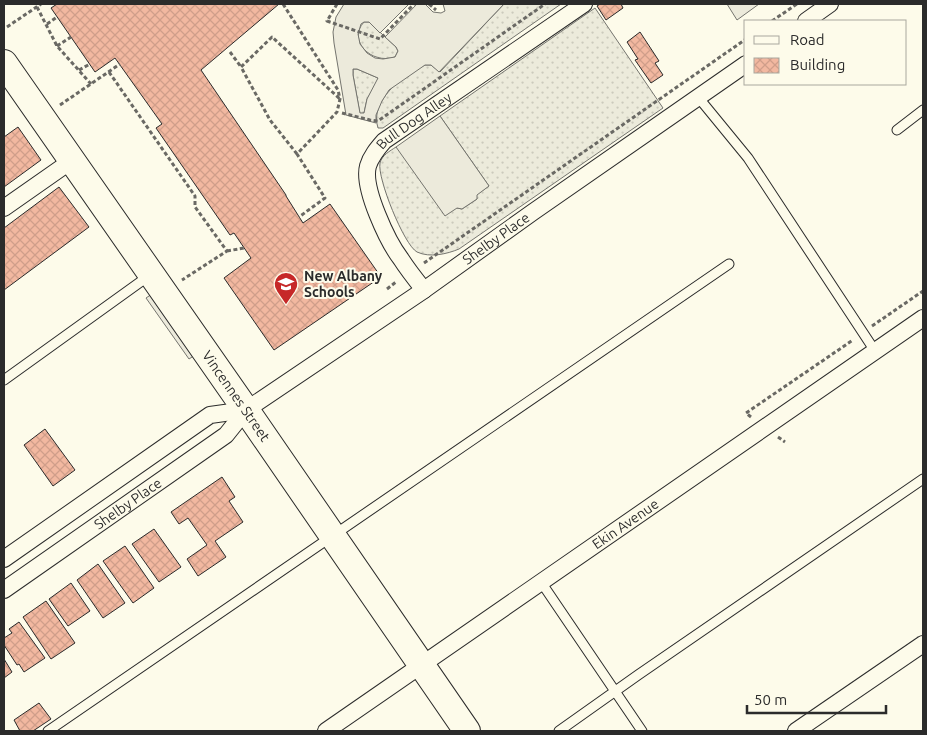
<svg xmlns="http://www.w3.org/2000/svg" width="927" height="735" font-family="Ubuntu,sans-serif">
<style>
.grass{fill:url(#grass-dots);stroke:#74746e}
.parking{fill:#eceadb;stroke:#74746e;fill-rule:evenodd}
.building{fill:url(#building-cross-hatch);stroke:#2b2b2b}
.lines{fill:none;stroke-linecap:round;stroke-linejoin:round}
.lane-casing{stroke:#2b2b2b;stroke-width:11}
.street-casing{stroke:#2b2b2b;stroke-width:18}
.primary-casing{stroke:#2b2b2b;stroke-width:28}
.path{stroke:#6a6964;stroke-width:3;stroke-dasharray:4 2.5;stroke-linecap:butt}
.lane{stroke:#fdfbea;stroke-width:9}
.street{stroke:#fdfbea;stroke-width:16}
.primary{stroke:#fdfbea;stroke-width:26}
.labels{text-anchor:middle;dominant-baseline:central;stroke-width:4;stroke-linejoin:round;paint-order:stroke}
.street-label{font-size:14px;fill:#2b2b2b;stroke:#fdfbea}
.poi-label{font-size:14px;font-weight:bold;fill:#2b2b2b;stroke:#fdfbea;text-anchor:start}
</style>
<defs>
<pattern id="grass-dots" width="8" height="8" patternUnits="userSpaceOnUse" patternTransform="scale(1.25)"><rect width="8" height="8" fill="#ecebdb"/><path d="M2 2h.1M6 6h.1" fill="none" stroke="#cbcabc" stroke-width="1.8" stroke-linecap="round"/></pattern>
<pattern id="building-cross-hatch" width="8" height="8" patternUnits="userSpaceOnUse" patternTransform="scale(1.25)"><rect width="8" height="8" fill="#f2b8a0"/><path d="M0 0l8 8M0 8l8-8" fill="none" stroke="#d09e8a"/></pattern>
</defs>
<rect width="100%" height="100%" fill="#fdfbea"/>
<!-- grass -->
<path class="grass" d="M504 4H561L383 128H378C369 101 403 75 425 65H431L440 72Z
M595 8 663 108 459 249C447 254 430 258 417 252 404 245 377 178 380 163 382 155 390 151 396 147L457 208 462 209 477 199 476 195 489 186 440 116Z
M364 22H369L396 47 398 51 395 57C371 65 347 40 364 22Z
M353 69H357L378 78V81L367 99 364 113 360 114 353 75Z"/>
<!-- parking -->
<path class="parking" d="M344 4H409L380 33 369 22H364L361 24 358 34 360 44 367 53 375 58 383 59 395 57 398 51 396 47 385 37 417 4H425L433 12 441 13 445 11 443 4H504L439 72 431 65H425L389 90 382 101 376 115V123L346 115 334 43 333 32 336 17ZM353 69H357L378 78 367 99 364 113H360L353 75Z
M727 4H759L737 20Z
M440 116 489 186 477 195V199L462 209 457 208 445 216 396 147Z
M152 294 195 355 189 359 146 298Z"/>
<!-- building -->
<path class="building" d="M57 4H279L201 70 286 195V196L303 223 330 204 381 277 274 350 224 278 251 258 234 233 230 235 156 128 162 124 115 58 95 72 51 8Z
M600 4H621L623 8 606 20 597 6Z
M640 32 659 61 655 63 663 75 651 83 635 60 638 59 627 42Z
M18 127 41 160 4 187V137Z
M59 187 89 227 4 290V228Z
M45 429 75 470 53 486 24 445Z
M222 477 235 497 229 501 243 522 215 541 226 557 198 576 187 559 207 545 188 518 179 524 171 512Z
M154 529 181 567 159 582 132 544Z
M125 546 154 588 133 603 103 561Z
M98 564 125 603 103 618 77 580Z
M71 583 90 611 68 626 49 599Z
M46 601 75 643 51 659 23 617Z
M19 622 45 658 24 672 19 664 17 665 4 645V638L12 633 9 629Z
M4 659 12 672 4 678Z
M39 703 51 719 33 731H20L14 720Z"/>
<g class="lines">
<!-- lane casing -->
<g class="lane-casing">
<path id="lane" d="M698 97 748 158 875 351
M897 130 923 110
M4 380 150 275
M541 582 642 731
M48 731 729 264
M559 731 638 675 923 479"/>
</g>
<!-- street casing -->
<g class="street-casing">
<g id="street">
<path d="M806 21 830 4"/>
<path d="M4 208 71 161"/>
<path id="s1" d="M424 290C416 280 408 270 401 259 388 242 362 188 368 166 371 156 377 149 384 141L584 4"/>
<path d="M4 559 210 415 246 410"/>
<path id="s2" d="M4 590 226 435 246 410 424 290 533 212 746 64"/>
<path id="s3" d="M326 731 923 318"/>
<path d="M796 731 923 644"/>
</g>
</g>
<!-- primary casing -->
<g class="primary-casing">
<g id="primary">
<path id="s4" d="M4 63 246 410 467 731"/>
</g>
</g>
<!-- path -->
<path class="path" d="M283 4 338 90 340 99 337 112 297 154 325 198 299 217
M337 4 327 21 380 39 414 4
M429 4 436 10
M37 7 57 46 91 84
M772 21 797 4
M47 24 57 17
M7 27 41 4
M57 46 71 37
M230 52 241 67
M79 70 90 64
M109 72 195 196V207L227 251 182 280
M60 105 120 64
M342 113 370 120 378 121 545 4
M297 154 270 120 241 67 272 37 340 99
M227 251 244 248
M424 263 746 39
M387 289 396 282
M872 326 923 291
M751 417 746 413 853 340
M778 437 785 442"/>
<!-- lane -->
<use href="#lane" class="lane"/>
<!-- street -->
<use href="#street" class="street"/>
<!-- primary -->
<use href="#primary" class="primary"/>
</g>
<!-- icons -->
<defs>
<g id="school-pin" transform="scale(1.25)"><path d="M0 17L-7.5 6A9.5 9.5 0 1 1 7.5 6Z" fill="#c62828" stroke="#fdfbea"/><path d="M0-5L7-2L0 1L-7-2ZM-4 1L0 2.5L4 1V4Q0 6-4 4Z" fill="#fff"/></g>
</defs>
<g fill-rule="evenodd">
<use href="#school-pin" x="286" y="284"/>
</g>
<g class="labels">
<!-- street labels -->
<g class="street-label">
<text stroke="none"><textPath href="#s1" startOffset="205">Bull Dog Alley</textPath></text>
<text stroke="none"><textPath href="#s2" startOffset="606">Shelby Place</textPath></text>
<text stroke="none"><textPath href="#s4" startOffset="406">Vincennes Street</textPath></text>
<text stroke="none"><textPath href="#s2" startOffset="151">Shelby Place</textPath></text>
<text stroke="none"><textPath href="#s3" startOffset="364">Ekin Avenue</textPath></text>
</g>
<!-- poi labels -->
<g class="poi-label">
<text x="304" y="276">New Albany<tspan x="304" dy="16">Schools</tspan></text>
</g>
</g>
<!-- border -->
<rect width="927" height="735" fill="none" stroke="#2b2b2b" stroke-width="10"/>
<!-- legend -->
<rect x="744" y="20" width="162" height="65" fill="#fdfbea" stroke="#a9a89e"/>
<rect x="754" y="36" width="25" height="8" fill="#fdfbea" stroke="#a9a89e"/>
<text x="790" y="45" font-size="15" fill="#2b2b2b">Road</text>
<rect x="754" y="58" width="25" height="15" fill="url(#building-cross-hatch)" stroke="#a9a89e"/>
<text x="790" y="70" font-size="15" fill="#2b2b2b">Building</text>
<!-- scale -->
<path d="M747 705v8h139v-8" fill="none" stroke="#2b2b2b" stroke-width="2.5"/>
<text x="754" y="705" font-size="15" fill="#2b2b2b" stroke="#fdfbea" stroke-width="4" paint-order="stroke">50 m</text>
</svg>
